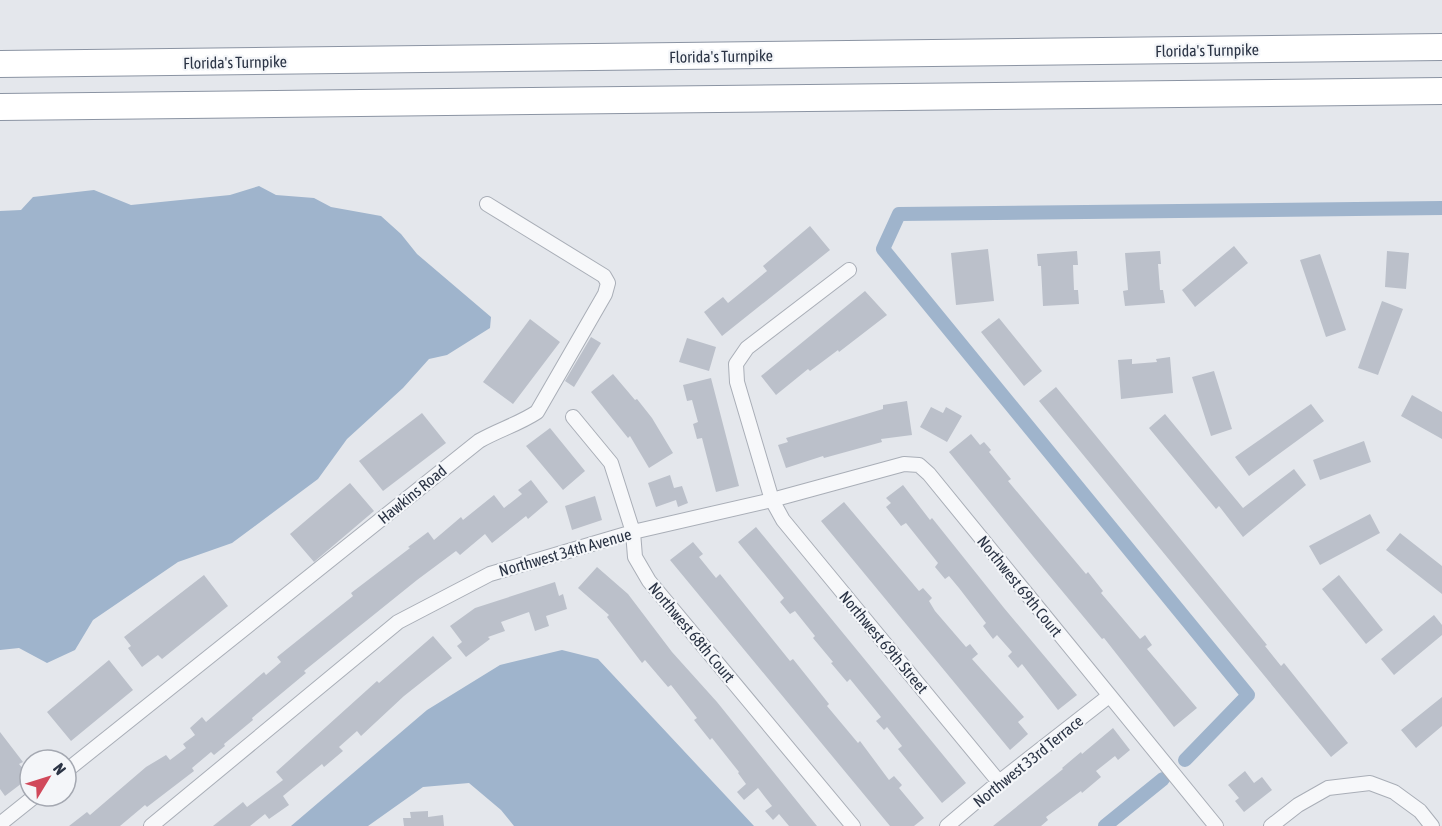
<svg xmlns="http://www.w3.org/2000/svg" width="1442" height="826" font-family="'Asap Condensed',sans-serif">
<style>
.water{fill:#9fb4cc}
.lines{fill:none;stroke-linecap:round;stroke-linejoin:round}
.canal{stroke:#9fb4cc;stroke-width:14}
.building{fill:#bbc0ca}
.street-casing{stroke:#a9aeb7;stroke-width:16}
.highway-casing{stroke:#8b94a3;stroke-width:28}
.street{stroke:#f7f8fa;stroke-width:14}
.highway{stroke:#fff;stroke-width:26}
.labels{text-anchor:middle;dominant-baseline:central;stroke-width:4.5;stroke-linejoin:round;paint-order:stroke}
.street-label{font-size:16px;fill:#2b3445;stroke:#f4f6f9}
</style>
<rect width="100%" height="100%" fill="#e4e7ec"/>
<!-- water -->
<path class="water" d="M259 186 276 195 314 198 331 207 381 216 401 234 417 254 491 317 490 328 447 355 429 359 403 388 347 439 318 479 232 543 178 562 93 620 75 650 47 663 19 648 0 650V211L21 210 33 197 94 190 131 205 230 195Z
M562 650 598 659 754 826H514L501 810 469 783 423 787 368 826H291L427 710 500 665Z"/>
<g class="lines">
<!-- canal -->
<path class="canal" d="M1185 760 1248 695 883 249 899 214 1442 208
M1105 826 1163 779"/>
</g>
<!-- building -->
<path class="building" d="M810 226 830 250 722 336 704 312 723 297 728 303 767 271 763 266Z
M1234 246 1248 263 1195 307 1182 290Z
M988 249 994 301 956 305 951 253Z
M1077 251 1078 265H1073L1074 290H1078L1079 304 1043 306 1041 266H1038L1037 254Z
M1160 251 1161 264H1158L1160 290H1163L1165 303 1125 306 1123 291 1128 290 1125 253Z
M1387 251 1409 253 1406 289 1385 287Z
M1320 254 1346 330 1326 337 1300 260Z
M865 291 887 315 839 352 838 350 810 371 808 369 776 395 761 376Z
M1382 301 1403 309 1378 375 1358 368Z
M999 318 1042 371 1024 386 981 332Z
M530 319 560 342 513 404 483 382Z
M591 337 601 343 574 387 565 381Z
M687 338 716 347 709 371 679 362Z
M1170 357 1173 393 1121 399 1118 360 1132 359V364L1157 362 1156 359Z
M1214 371 1232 429 1211 436 1192 377Z
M613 374 635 400 637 399 652 418 673 453 649 468 630 436 628 438 591 392Z
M711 378 739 486 716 492 702 438 697 439 693 424 698 422 692 400 687 401 683 385Z
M1056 387 1267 645 1265 646 1281 666 1284 663 1348 743 1331 757 1039 401Z
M1412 395 1442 412V439L1401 416Z
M907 401 912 435 881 439 882 442 824 458 823 456 786 468 778 445 788 442 786 438 883 409V405Z
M1311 404 1324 421 1249 476 1235 457Z
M931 407 943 413 946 407 962 416 947 442 920 427Z
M422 413 446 443 383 491 359 461Z
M1165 414 1243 508 1294 469 1306 485 1243 537 1219 506 1216 509 1149 428Z
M550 428 585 471 563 490 526 446Z
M971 434 980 445 984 442 991 450 989 452 1011 479 1008 481 1086 574 1088 572 1103 591 1101 593 1140 639 1145 635 1152 645 1147 649 1197 708 1174 727 1104 638 1102 639 1033 556 949 452Z
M1364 441 1371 462 1320 480 1313 460Z
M670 475 674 488 682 486 688 503 678 507 676 500 656 507 648 483Z
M531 480 548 502 528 519 526 516 492 543 485 534 460 555 456 551 417 580 304 671 306 673 252 718 253 720 224 744 225 746 214 755 211 752 192 768 194 771 147 807 145 805 120 826H69L87 812 90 815 146 767 166 755 170 760 186 748 183 744 195 735 190 728 202 717 206 722 264 672 266 675 281 662 277 657 353 596 351 593 410 548 408 547 428 532 434 540 461 517 463 520 494 495 504 508 522 494 518 490Z
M350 483 374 511 314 562 290 534Z
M903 485 930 520 932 518 1004 608 1077 695 1058 710 1022 664 1018 668 1008 656 1012 652 997 635 993 639 983 626 986 623 959 588 949 576 945 579 935 567 938 563 906 523 901 526 886 507 891 503 886 498Z
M595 496 602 520 572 530 565 506Z
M844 502 919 591 923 588 932 598 929 601 935 611 966 647 970 644 978 654 972 659 1024 717 1018 722 1028 734 1010 750 821 521Z
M1370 514 1380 533 1320 565 1309 546Z
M756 527 966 783 942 803 898 749 902 746 887 727 884 730 876 721 881 717 850 679 847 682 831 663 833 662 813 638 815 636 795 611 790 614 780 602 784 598 738 542Z
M1400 533 1442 566V594L1386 550Z
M693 542 703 554 699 557 716 578 720 574 790 661 793 659 829 704 827 706 858 743 860 741 889 780 894 776 902 785 899 788 924 818 914 826H890L670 560Z
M597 567 628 594 672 652 717 702 817 826H789L779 814 773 820 765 811 772 806 758 788 744 800 737 792 746 784 738 773 739 772 712 738 710 740 694 720 697 718 671 685 668 687 645 660 642 663 607 617 609 615 578 588Z
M204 575 228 606 162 659 158 655 142 667 128 648 131 646 124 637Z
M1339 575 1383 630 1366 644 1322 589Z
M555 582 559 596 563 594 567 609 546 616 549 626 535 631 529 612 501 622 505 631 488 637 490 639 466 657 457 646 462 642 450 626 475 608Z
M1434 615 1442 625V635L1394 675 1381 659Z
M433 636 452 658 404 696 361 736 357 731 339 747 343 751 324 767 322 764 283 796 289 805 269 819 265 814 250 826H213L243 802 247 807 283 780 276 772 377 681 379 683Z
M109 660 133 690 71 741 47 712Z
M1442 697V726L1416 748 1401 730Z
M1113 728 1130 750 1118 760 1115 756 1096 771 1101 777 1082 793 1081 791 1046 817 1048 820 1041 826H993L1063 769 1062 768 1081 752 1082 754Z
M0 732 23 762 19 764 30 777 5 796 0 789Z
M1245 771 1254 783 1262 777 1272 790 1244 812 1235 801 1239 798 1228 785Z
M428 811V817L443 815 444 826H404L403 818H411L410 812Z"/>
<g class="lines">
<!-- street casing -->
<g class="street-casing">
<path id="street" d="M849 270 747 348 736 364 737 382 772 500 783 520 999 782
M573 417 611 463 633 532 635 557 649 581 853 826
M66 771 479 441C498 430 519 424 537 412L605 294 608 283 604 276 487 204
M0 824 35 796
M151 826 398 622 490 574 633 532 772 500 904 464 919 465 929 474 1216 826
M947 826 999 782 1109 696
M1271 826 1298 805 1328 788 1370 783 1394 792 1420 811 1432 826"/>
</g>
<!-- highway casing -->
<g class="highway-casing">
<path id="highway" d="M0 64 1442 47
M0 107 1442 91"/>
</g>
<!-- street -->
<use href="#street" class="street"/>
<!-- highway -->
<use href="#highway" class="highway"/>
</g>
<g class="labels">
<!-- street labels -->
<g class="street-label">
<text transform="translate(1207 50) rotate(-1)">Florida's Turnpike</text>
<text transform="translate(721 56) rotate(-1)">Florida's Turnpike</text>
<text transform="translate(235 62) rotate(-1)">Florida's Turnpike</text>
<text transform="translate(412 494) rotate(-39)">Hawkins Road</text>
<text transform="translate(565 552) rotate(-16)">Northwest 34th Avenue</text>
<text transform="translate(1020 586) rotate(51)">Northwest 69th Court</text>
<text transform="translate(692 632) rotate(50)">Northwest 68th Court</text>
<text transform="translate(884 642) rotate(50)">Northwest 69th Street</text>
<text transform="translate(1028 761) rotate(-39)">Northwest 33rd Terrace</text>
</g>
</g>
<!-- north arrow -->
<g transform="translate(48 778) rotate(52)"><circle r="28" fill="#f4f6f9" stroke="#a4a8b1" stroke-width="1.5"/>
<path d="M0-4.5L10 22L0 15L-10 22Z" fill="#d1495b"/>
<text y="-9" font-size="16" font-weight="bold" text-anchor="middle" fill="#2b3445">N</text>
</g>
</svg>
